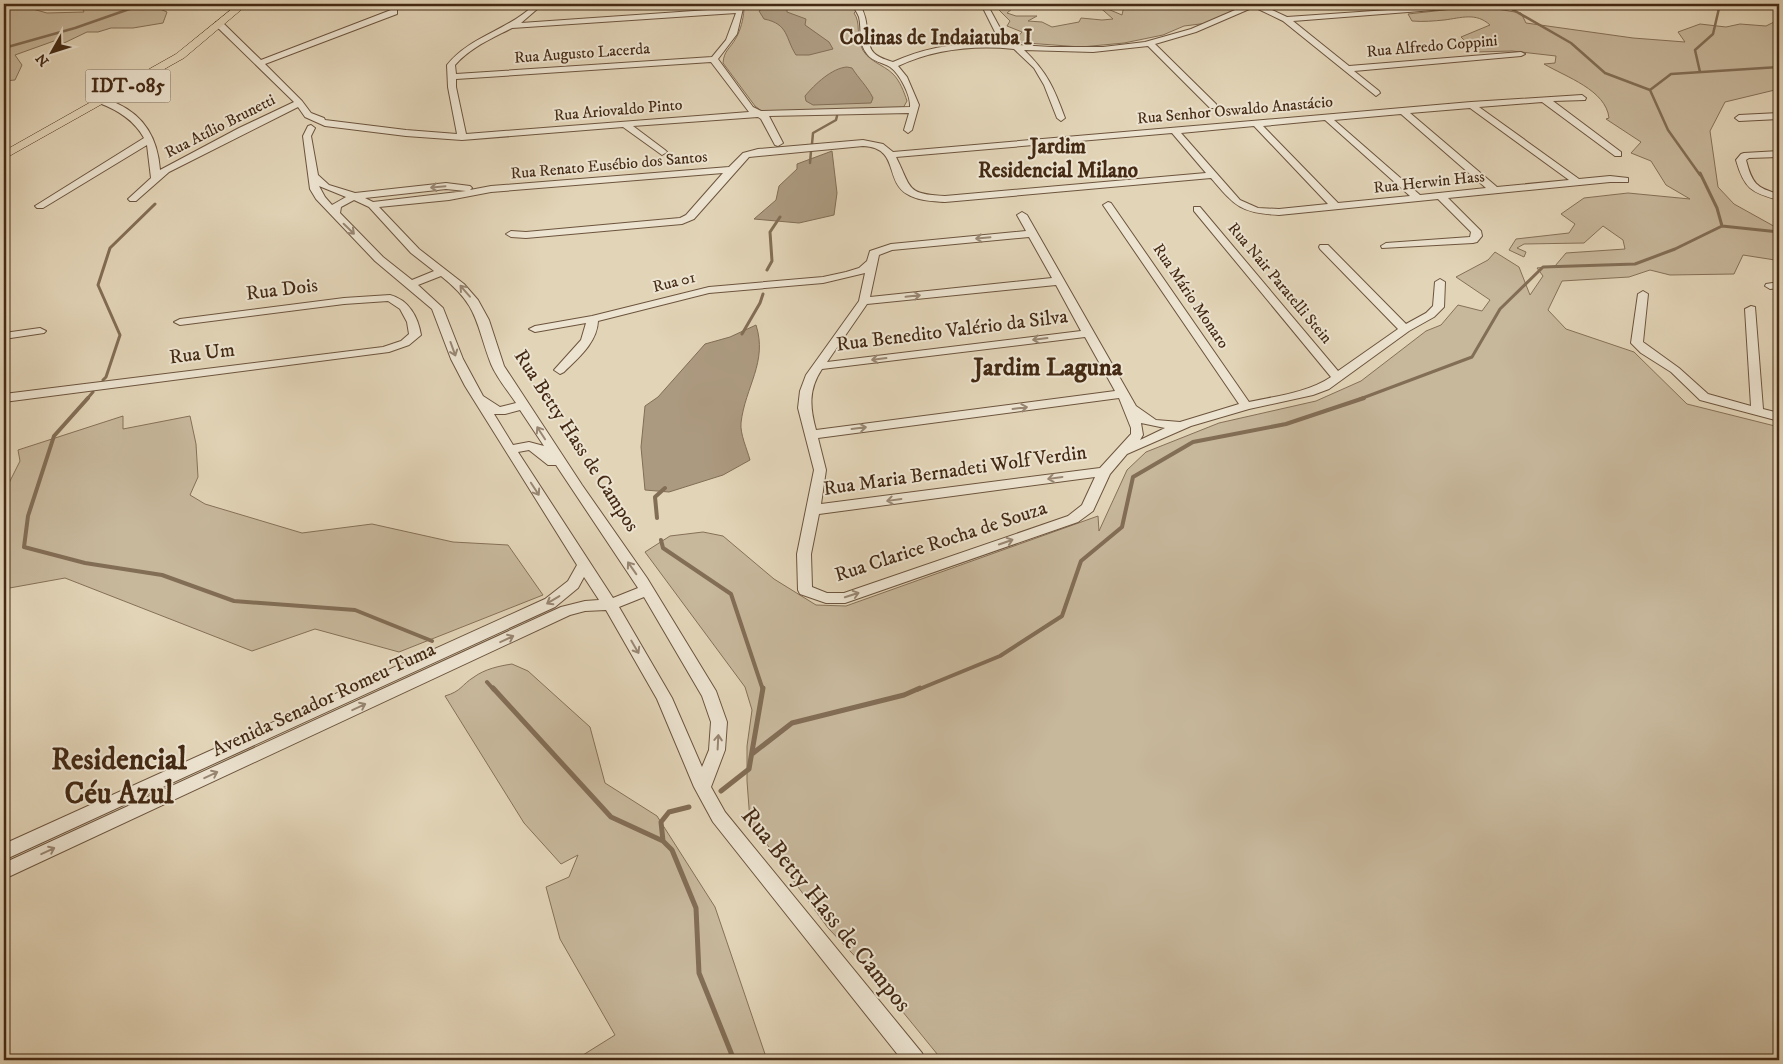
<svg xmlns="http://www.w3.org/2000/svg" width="1783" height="1064" font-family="'IM FELL DW Pica',serif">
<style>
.green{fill:#c7b79b;stroke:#867058}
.water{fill:#ac9a80;stroke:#826d55}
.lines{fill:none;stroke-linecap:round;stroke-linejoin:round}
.stream-far3{stroke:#826d55;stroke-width:2.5}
.stream-far2{stroke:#826d55;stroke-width:3}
.stream-far1{stroke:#826d55;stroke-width:4}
.stream{stroke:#826d55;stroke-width:5}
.minor-casing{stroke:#6c543d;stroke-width:2}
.major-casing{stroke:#442a14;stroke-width:1}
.minor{fill:#ece3d0;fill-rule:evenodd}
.major{fill:#e2d4b7;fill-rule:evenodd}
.oneway{stroke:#988672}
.labels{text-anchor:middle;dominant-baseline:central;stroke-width:4;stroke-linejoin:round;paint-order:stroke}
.far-street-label{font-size:16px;fill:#442a14;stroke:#ece3d0}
.shield{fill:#ece3d0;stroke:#76624c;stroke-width:1}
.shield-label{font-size:19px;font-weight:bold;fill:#442a14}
.street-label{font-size:20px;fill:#442a14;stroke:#ece3d0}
.far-district-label{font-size:21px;font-weight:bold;fill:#442a14;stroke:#ece3d0}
.near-street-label{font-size:24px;fill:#442a14;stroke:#ece3d0}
.district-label{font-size:25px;font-weight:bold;fill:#442a14;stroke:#ece3d0}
.near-district-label{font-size:30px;font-weight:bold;fill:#442a14;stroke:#ece3d0}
</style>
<rect width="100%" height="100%" fill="#e2d4b7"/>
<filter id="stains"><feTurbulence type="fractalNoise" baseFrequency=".004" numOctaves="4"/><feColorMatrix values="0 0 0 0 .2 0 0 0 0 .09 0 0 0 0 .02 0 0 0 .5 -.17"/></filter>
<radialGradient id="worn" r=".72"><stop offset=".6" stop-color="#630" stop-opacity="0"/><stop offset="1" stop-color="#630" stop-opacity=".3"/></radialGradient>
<!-- green -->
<path class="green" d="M15 4 47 13 84 12 82 8 96 6 101 4H187L183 8 160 9 167 12 163 23 133 28H111L98 32H87L62 44 54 41 15 55 22 65 15 80 4 81V5Z
M710 4H847L857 10 854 13C861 23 856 35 861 46 866 61 883 64 893 74 900 81 904 92 907 101L903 108 764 113 755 106 723 63C724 50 730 49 736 38 741 29 743 20 744 10L741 5 728 7Z
M993 4H1018L1007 13 1016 16H1037L1028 21 1042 22 1052 27 1079 22 1081 18 1102 20 1113 19 1096 4 1122 15 1124 6 1159 4 1161 7 1172 8 1195 4H1249L1208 23 1184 26 1163 35 1124 43 1081 47 1013 42 1022 32 1007 26 1010 21Z
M1471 7H1485L1521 13 1526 23 1633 38 1685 42 1678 32 1700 24 1726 27 1740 24 1766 26 1774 22H1779V89L1725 102 1710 131 1718 187 1734 204 1779 229 1775 260 1743 255 1734 274 1670 275 1650 270 1629 277 1562 281 1548 310 1566 329 1634 352 1687 404 1779 427V1060H942L872 974 828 928 750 821 747 781V746L752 710 745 687 645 552 670 536 703 532 723 536 774 579 816 605 846 606 1098 516 1099 531 1127 470 1146 452 1219 423 1316 401 1361 381 1426 331 1441 325 1458 305 1482 311 1490 300 1456 277 1488 260 1495 252 1519 267 1530 295 1543 276 1537 268 1555 266 1566 253 1625 249 1623 240 1603 226 1584 243 1524 244 1517 248 1526 252 1524 257 1509 250 1516 239 1569 233 1575 224 1561 214 1584 198 1628 193 1690 199 1666 185 1651 161 1631 153 1641 142 1606 119 1609 118C1606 90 1566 77 1544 64L1555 63 1556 56 1512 51 1476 52 1461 37 1490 25C1476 12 1461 18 1444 20 1434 21 1423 22 1412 21L1408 14Z
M123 416V429L190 416 196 444 198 477 190 495 205 504 302 533 372 524 453 542 508 545 543 595 399 652 315 629 252 651 65 578 4 589V493L20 461 18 450Z
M512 664 528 671 590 727 605 783 657 816 715 907 767 1060H575L615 1035 560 939 546 887 569 877 578 855 561 864 524 823 445 696C462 691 461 685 474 677 485 669 499 666 512 664Z"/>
<!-- water -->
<path class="water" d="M765 4 792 5 787 9V12L806 19 805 25 829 42 833 49 809 55H796C785 38 789 24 764 19L759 11 765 7Z
M847 67 852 68C859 79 867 86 873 98L871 103 813 105 806 101 805 96C815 84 832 68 847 67Z
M832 151 837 193 834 215 799 223 754 219 776 200 779 186 797 169V164Z
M756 325C768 362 745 387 741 423 740 434 747 449 750 460L723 475 669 492 645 490 641 447 645 406 658 397 705 344 730 337Z"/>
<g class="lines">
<!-- stream-far3 -->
<path class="stream-far3" d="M1503 4 1571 43 1605 73 1650 90
M4 48 75 28 138 6
M1700 72 1695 50 1713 34 1720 4
M812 144 813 133 836 120 837 116
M810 163 811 151
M1700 175 1668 130 1650 90 1671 74 1779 67"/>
<!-- stream-far2 -->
<path class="stream-far2" d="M1700 173 1717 208 1722 226
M767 270 772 261 770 232 780 217
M742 334 760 303 763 294
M103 380 106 377 120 335 98 285 110 248 155 204
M87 399 93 392
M1360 399 1472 357 1500 309 1543 267 1635 264 1675 249 1722 226 1779 232"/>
<!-- stream-far1 -->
<path class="stream-far1" d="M88 398 54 436 28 516 24 547 85 563 162 575 234 601 355 610 432 641
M657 518 655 497 665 488
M661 540 663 548 731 594 763 690
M487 682 494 690
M917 690 1000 656 1062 616 1081 561 1122 527 1133 477 1193 442 1286 424 1364 398"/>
<!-- stream -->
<path class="stream" d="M493 688 611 817 663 841
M752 754 792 723 904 695 920 688
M721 791 749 769 763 688
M689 807 669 812 661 822 663 841 672 850 696 908 699 973 734 1060"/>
<!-- minor casing -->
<g class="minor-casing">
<path id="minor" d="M535 4H543L521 23 737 8 738 4H744L737 34 718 59 753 107 761 111 910 107C911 96 900 74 890 67 882 62 873 62 867 54 858 43 862 30 859 17 857 12 854 8 852 4H859C871 20 864 43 874 53 879 58 887 60 893 62 928 46 966 41 1004 44L999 40 981 4H987L1006 39 1018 45 1051 47H1103L1145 42 1191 29 1249 4H1259L1287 17 1475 4V7H1472L1293 21 1349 66 1521 52 1525 54 1521 56 1354 71 1379 91 1380 93 1376 96 1283 21 1254 7 1196 32 1155 44 1216 104V108H1210L1148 46 1093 52 1024 50C1047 72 1054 88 1065 118L1061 121 1057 118 1044 85 1034 68 1014 49C974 45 935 49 898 66L907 77 919 105 912 130 908 133 904 130 909 113 769 116 783 143 778 146 775 145 761 119 758 117 633 126 665 150 667 152 662 155 623 127 462 140 406 136 325 126 305 117 298 107 169 172 136 201H130L128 199 151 178 147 145 43 208H37L35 206 144 138C134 120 118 110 99 103V99C106 98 112 101 118 104 146 117 158 141 160 170L239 128 294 102 216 26V22H222L261 60 391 10H397V14L265 64 302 101 311 113 324 118 325 120 406 130 457 134 448 87 447 65C470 36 509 30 535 4ZM736 13 726 40 712 57 456 74 455 65C471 47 491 39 512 28ZM711 62 749 112 466 134 456 87V79Z
M1582 95 1586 98 1585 100 1553 101 1621 152V156H1615L1542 102 1479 107 1579 179 1610 176 1628 178V182H1610L1448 198 1481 231 1482 236 1477 242 1473 243 1382 248 1381 246 1386 243 1470 237 1471 232 1438 199 1279 215C1240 213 1235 206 1211 178L945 202C932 201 918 201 907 194 884 180 900 148 863 146L749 157 694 219 682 224 526 238 511 237 506 234 511 231 526 232 680 218 686 215 723 173 491 192 449 200 379 207 419 249 464 284 478 300 489 320 504 366 582 485 647 578 716 691 727 722 725 750 711 787 725 812 922 1053 925 1060H902L713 822 694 787 657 699 606 610 585 611 570 615 4 879V863L561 607 585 601 599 600 584 577 578 588 555 607 4 860V844L545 599 568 581 577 565 465 386 451 359 432 309 375 261 316 199 310 189 303 136 308 126 311 125 315 128 311 136 318 175 329 185 355 193 446 183 470 186 472 188 470 190 491 186 729 167 743 153 758 149 863 140 883 144 893 152 1471 102ZM1470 108 1569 180 1497 187 1410 113ZM1401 114 1486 188 1420 195 1334 120ZM1325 120 1410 196 1338 203 1263 126ZM1254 126 1328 204 1279 209 1258 208 1240 200 1181 133ZM1172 133 1206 173 945 196C906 194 912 189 896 157ZM319 186 346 197 332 205 325 197ZM446 189 466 191 373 202 365 198ZM354 200 369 207 411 253 434 271 412 280 383 257 340 213 341 207ZM441 276C479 306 475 322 491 364 497 378 508 391 516 403L500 407 483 396 463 359 443 308 418 285ZM520 410 544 446 529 442 513 445 494 414H505ZM529 450 548 465H556L638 588 613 598 518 452ZM644 597 702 696 711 722 709 750 702 767 672 698 619 607Z
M1779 113V119L1739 121 1735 118 1739 115Z
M1779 151V157L1749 158 1746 160C1752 183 1756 188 1779 194V200C1751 193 1744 188 1736 160L1741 154 1744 153Z
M1108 202 1111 203 1249 402C1276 396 1307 393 1331 377L1194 211V207H1200L1338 371 1398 329 1320 249 1319 247 1320 245H1328L1406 324 1426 313 1433 306 1435 282 1440 279 1445 282 1444 307 1434 317 1409 331 1329 389 1313 395 1249 409 1191 426 1127 454 1110 474 1093 511 1078 522 845 603H826L800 594 798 590 797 554 814 470 798 408 800 391 806 375 859 301 865 273 823 283 709 293 598 321C597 343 578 358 564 372L560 374 554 370 581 340 586 323 535 332 529 329 535 326 592 316 709 287 823 277 846 272 859 268 867 261 870 251 891 244 1026 231 1017 215 1022 212 1027 215 1136 406 1156 420 1180 422 1239 404 1103 205ZM1029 237 1052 278 870 297 879 255 892 250ZM1056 285 1081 331 827 362 867 304ZM1085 337 1115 391 816 430C810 408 808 390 822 369ZM1119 398 1131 428V434L1100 468 821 504 826 470 818 438ZM1141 423 1165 428 1140 440 1143 435ZM1095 477 1082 505 1068 516 844 593H827L812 587 811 554 819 514Z
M1779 282V288L1770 289 1765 286 1766 284Z
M1643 291 1648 294 1643 342 1679 368 1708 394 1751 406 1745 309 1751 306 1755 307 1763 409 1779 413V421L1700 400 1671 372 1641 353 1631 343 1638 294Z
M390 295C409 300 418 317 421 335L409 345 389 352 4 402V394L383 347 401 341 409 334 407 322 400 309 388 301 344 304 180 325 174 322 180 319 344 298Z
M40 328 46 331 44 333 4 339V333Z"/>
</g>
<!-- major casing -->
<g class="major-casing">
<path id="major" d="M238 4H248L184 58 4 159V151L176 54Z"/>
</g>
<!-- minor -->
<use href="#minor" class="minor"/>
<!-- major -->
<use href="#major" class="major"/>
</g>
<!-- one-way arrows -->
<defs><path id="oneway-shaft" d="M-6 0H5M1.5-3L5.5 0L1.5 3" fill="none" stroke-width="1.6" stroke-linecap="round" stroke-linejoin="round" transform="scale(1.25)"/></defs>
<g class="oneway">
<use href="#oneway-shaft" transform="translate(438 187) rotate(175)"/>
<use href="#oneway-shaft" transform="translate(349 229) rotate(44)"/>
<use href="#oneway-shaft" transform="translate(983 238) rotate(175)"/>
<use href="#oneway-shaft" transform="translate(465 291) rotate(-131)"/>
<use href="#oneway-shaft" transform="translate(913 296) rotate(-6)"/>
<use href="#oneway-shaft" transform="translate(1040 339) rotate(173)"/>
<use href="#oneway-shaft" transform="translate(453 349) rotate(70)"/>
<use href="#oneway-shaft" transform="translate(879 359) rotate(173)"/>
<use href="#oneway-shaft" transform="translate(1020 408) rotate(-7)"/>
<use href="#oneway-shaft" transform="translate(859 428) rotate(-7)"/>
<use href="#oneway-shaft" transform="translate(541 433) rotate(-123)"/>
<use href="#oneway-shaft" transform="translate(1055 478) rotate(172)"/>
<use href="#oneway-shaft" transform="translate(535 489) rotate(57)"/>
<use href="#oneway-shaft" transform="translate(894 500) rotate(172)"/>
<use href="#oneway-shaft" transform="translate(1006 542) rotate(-19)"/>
<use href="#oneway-shaft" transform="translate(632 568) rotate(-125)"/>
<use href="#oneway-shaft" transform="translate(852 595) rotate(-18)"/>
<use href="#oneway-shaft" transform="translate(553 600) rotate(149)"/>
<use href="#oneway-shaft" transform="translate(507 639) rotate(-25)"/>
<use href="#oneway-shaft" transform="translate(635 647) rotate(60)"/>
<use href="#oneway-shaft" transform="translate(359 707) rotate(-25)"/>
<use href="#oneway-shaft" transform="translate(718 742) rotate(-87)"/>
<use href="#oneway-shaft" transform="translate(211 775) rotate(-25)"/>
<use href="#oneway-shaft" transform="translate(48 851) rotate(-25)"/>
</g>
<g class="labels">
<!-- far-street labels -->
<g class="far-street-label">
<text transform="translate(1432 46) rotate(-5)">Rua Alfredo Coppini</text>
<text transform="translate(582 53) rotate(-4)">Rua Augusto Lacerda</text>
<text transform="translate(618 110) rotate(-5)">Rua Ariovaldo Pinto</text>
<text transform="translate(1235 110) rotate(-5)">Rua Senhor Oswaldo Anastácio</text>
<text transform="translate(220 126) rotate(-27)">Rua Atílio Brunetti</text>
<text transform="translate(609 165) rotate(-5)">Rua Renato Eusébio dos Santos</text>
<text transform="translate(1429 182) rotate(-6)">Rua Herwin Hass</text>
<text transform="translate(674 282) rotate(-14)">Rua 01</text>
<text transform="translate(1280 283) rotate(50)">Rua Nair Paratelli Stein</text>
<text transform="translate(1191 296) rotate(56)">Rua Mário Monaro</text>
</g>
<!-- shield labels -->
<rect class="shield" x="85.5" y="69.5" width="85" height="33" rx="4"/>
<g class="shield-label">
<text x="128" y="86">IDT-085</text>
</g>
<!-- street labels -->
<g class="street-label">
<text transform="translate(282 290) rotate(-7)">Rua Dois</text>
<text transform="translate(952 331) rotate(-7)">Rua Benedito Valério da Silva</text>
<text transform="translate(202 354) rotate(-7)">Rua Um</text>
<text transform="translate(576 441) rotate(57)">Rua Betty Hass de Campos</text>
<text transform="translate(955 471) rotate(-8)">Rua Maria Bernadeti Wolf Verdin</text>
<text transform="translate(941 542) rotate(-18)">Rua Clarice Rocha de Souza</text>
<text transform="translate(324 700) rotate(-25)">Avenida Senador Romeu Tuma</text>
</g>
<!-- far-district labels -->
<g class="far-district-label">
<text x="936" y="38">Colinas de Indaiatuba I</text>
<text x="1058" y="147">Jardim<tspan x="1058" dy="24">Residencial Milano</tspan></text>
</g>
<!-- near-street labels -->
<g class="near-street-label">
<text transform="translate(826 910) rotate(51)">Rua Betty Hass de Campos</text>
</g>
<!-- district labels -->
<g class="district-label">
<text x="1048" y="367">Jardim Laguna</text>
</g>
<!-- near-district labels -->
<g class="near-district-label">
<text x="119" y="760">Residencial<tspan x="119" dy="34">Céu Azul</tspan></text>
</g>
</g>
<!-- margin -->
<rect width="1783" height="1064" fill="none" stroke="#e2d4b7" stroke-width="20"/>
<rect x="5" y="5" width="1773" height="1054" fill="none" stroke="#442a14" stroke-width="2.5"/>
<rect x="10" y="10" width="1763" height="1044" fill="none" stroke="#442a14"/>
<!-- north arrow -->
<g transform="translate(52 52) rotate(231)" stroke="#ece3d0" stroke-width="4" paint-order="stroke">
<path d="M0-4L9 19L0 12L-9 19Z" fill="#442a14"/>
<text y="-8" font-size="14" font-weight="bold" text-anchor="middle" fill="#442a14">N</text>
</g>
<rect width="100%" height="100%" filter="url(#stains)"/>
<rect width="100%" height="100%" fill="url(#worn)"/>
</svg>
